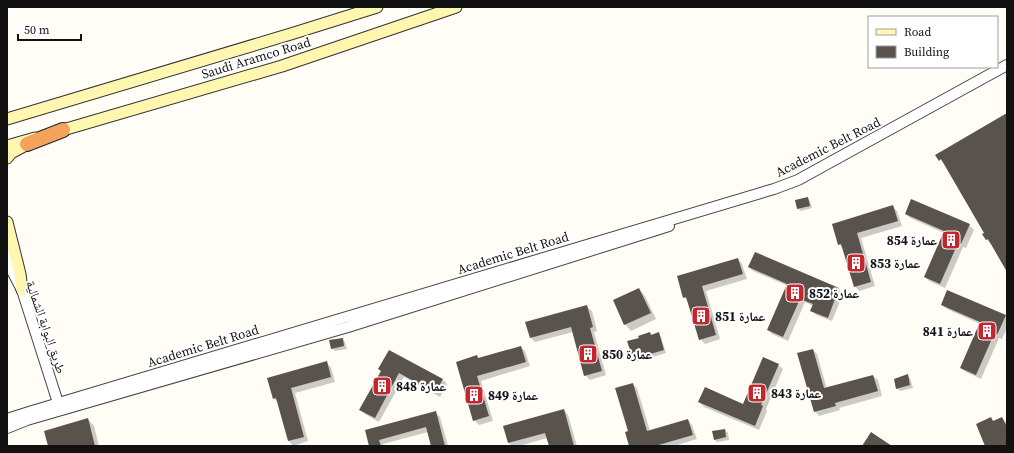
<svg xmlns="http://www.w3.org/2000/svg" width="1014" height="453" font-family="'Source Serif 4','Noto Naskh Arabic',serif">
<style>
.shadow{fill:#0003}
.building{fill:#5a524d}
.lines{fill:none;stroke-linecap:round;stroke-linejoin:round}
.tertiary-casing{stroke:#444;stroke-width:12}
.secondary-casing{stroke:#333;stroke-width:13}
.motorway-casing{stroke:#222;stroke-width:16}
.tertiary{stroke:#fff;stroke-width:10}
.secondary{stroke:#fff6b0;stroke-width:11}
.motorway{stroke:#f5a25d;stroke-width:14}
.labels{text-anchor:middle;dominant-baseline:central;stroke-width:4;stroke-linejoin:round;paint-order:stroke}
.street-label{font-size:13px;fill:#111;stroke:#fff}
.poi-label{font-size:13px;font-weight:bold;fill:#111;stroke:#fff;text-anchor:start}
</style>
<rect width="100%" height="100%" fill="#fffdf5"/>
<!-- shadow -->
<path class="shadow" d="M1007 114V270L993 246 986 239V233L946 166 937 155Z
M807 198 810 201 812 208 801 211 798 208Z
M893 207 897 211 902 226 861 238 875 286 859 291 855 286 844 249 839 244Z
M906 214 969 225 974 230 966 248 963 247 945 288 929 281 925 277 944 233 910 218Z
M755 253 839 289 843 294 832 321 816 315 812 311 813 306 805 302 788 341 772 334 768 330 788 286 753 271 749 267Z
M738 259 742 264 747 279 706 291 720 339 705 344 700 339 689 302 684 297Z
M639 289 645 296 656 319 631 331 625 324 614 301Z
M948 291 1007 317V328L1002 339 999 338 981 379 966 372 961 368 980 324 947 309 942 305Z
M587 307 592 311 597 331 594 332 606 375 590 380 585 375 573 332 535 342 531 338Z
M650 333 652 335 658 334 661 337 666 353 636 362 633 359 640 339Z
M342 339 345 342 347 349 335 351 332 348Z
M521 347 525 351 530 366 481 381 493 421 479 425 474 420 477 356 479 359Z
M813 350 817 354 827 389 873 376 878 380 882 396 839 408 840 410 819 416 815 411Z
M326 363 331 367 335 382 295 393 308 441 293 446 289 441 278 402 274 399Z
M778 365 783 369 766 409 767 411 759 430 704 407 699 402 743 405Z
M380 369 443 380 447 384 440 397 404 377 379 422 365 414 361 409 382 371Z
M907 376 910 378 913 388 900 391 897 388Z
M632 384 637 388 650 431 688 420 692 425 697 439 674 446H630L629 431Z
M564 410 568 415 577 446H550L547 438 519 446H512L509 443Z
M435 412 440 417 448 446H432L428 432 383 444 384 446H370L366 431Z
M1002 418 1007 423V446H986L991 419 994 422Z
M88 419 94 426 99 446H49Z
M725 430 728 433 729 440 717 442 714 439Z"/>
<!-- building -->
<path class="building" d="M1007 113V272L988 239 986 240 982 234 984 233 941 159 939 161 935 155Z
M808 197 810 206 797 209 795 200Z
M911 199 970 224 961 244 958 243 940 284 924 277 944 231 905 214Z
M893 205 898 221 857 233 871 282 854 287 841 244 838 245 832 224Z
M755 252 839 288 828 318 810 311 813 304 800 299 783 337 767 330 787 284 748 267Z
M738 258 743 274 702 286 716 335 699 340 686 297 683 298 677 276Z
M639 288 651 313 624 325 613 300Z
M947 290 1006 315 997 335 994 334 976 375 960 368 980 322 941 305Z
M587 305 593 327 590 328 602 371 584 376 571 327 530 338 525 322Z
M650 332 651 335 659 332 664 350 633 359 627 341 639 338 638 336Z
M343 338 344 346 331 349 329 340Z
M521 346 526 362 477 376 489 416 473 421 456 362 477 355 478 358Z
M813 349 824 388 873 375 878 391 835 403 836 406 814 412 797 353Z
M389 350 443 379 435 393 399 373 375 418 359 410 381 371 378 369Z
M763 357 779 364 761 405 763 406 755 426 698 402 705 387 743 404Z
M327 361 331 377 291 388 304 437 288 441 276 398 273 399 267 378Z
M908 374 910 385 896 389 894 379Z
M633 383 647 431 688 419 693 435 655 446H629L625 432 628 431 615 388Z
M564 409 574 446H549L545 433 508 443 503 426Z
M436 411 445 446H431L426 427 379 440 381 446H369L365 430Z
M991 417 993 421 1002 417 1007 427V446H985L976 424Z
M88 418 95 446H48L44 431Z
M725 429 726 437 714 440 712 431Z
M871 432 892 446H862Z"/>
<g class="lines">
<!-- tertiary casing -->
<g class="tertiary-casing">
<path id="tertiary" d="M7 252 13 273 22 290 60 409
M7 419 29 412 774 189 798 180 827 164 1007 65
M7 428 27 420 348 327 669 226"/>
</g>
<!-- secondary casing -->
<g class="secondary-casing">
<path id="secondary" d="M7 119 294 33 377 7
M56 132 282 66 456 7
M7 146 35 138
M7 158 11 153 26 145
M7 222 20 274 22 290"/>
</g>
<!-- motorway casing -->
<g class="motorway-casing">
<path id="motorway" d="M27 144 63 130"/>
</g>
<!-- tertiary -->
<use href="#tertiary" class="tertiary"/>
<!-- secondary -->
<use href="#secondary" class="secondary"/>
<!-- motorway -->
<use href="#motorway" class="motorway"/>
</g>
<!-- icons -->
<defs>
<g id="building-square" transform="scale(1)"><rect x="-9" y="-9" width="18" height="18" rx="4" fill="#c4262e" stroke="#fff"/><path d="M-4-6H4V6H1V3H-1V6H-4ZM-2.5-4.3h1.7v1.8h-1.7ZM.8-4.3h1.7v1.8H.8ZM-2.5-1h1.7V.8h-1.7ZM.8-1h1.7V.8H.8Z" fill="#fff"/></g>
</defs>
<g fill-rule="evenodd">
<use href="#building-square" x="951" y="240"/>
<use href="#building-square" x="856" y="263"/>
<use href="#building-square" x="795" y="293"/>
<use href="#building-square" x="701" y="316"/>
<use href="#building-square" x="987" y="331"/>
<use href="#building-square" x="588" y="354"/>
<use href="#building-square" x="382" y="386"/>
<use href="#building-square" x="757" y="393"/>
<use href="#building-square" x="474" y="395"/>
</g>
<g class="labels">
<!-- street labels -->
<g class="street-label">
<text transform="translate(256 58) rotate(-17)">Saudi Aramco Road</text>
<text transform="translate(828 147) rotate(-27)">Academic Belt Road</text>
<text transform="translate(513 253) rotate(-17)">Academic Belt Road</text>
<text transform="translate(46 327) rotate(71)">طريق البوابة الشمالية</text>
<text transform="translate(203 346) rotate(-17)">Academic Belt Road</text>
</g>
<!-- poi labels -->
<g class="poi-label">
<text x="937" y="240" text-anchor="end">عمارة 854</text>
<text x="870" y="263">عمارة 853</text>
<text x="809" y="293">عمارة 852</text>
<text x="715" y="316">عمارة 851</text>
<text x="973" y="331" text-anchor="end">عمارة 841</text>
<text x="602" y="354">عمارة 850</text>
<text x="396" y="386">عمارة 848</text>
<text x="771" y="393">عمارة 843</text>
<text x="488" y="395">عمارة 849</text>
</g>
</g>
<!-- border -->
<rect width="1014" height="453" fill="none" stroke="#111111" stroke-width="16"/>
<!-- legend -->
<rect x="868" y="16" width="130" height="52" fill="#ffffff" stroke="#a0a0a0"/>
<rect x="876" y="29" width="20" height="6" fill="#fff6b0" stroke="#a0a0a0"/>
<text x="904" y="36" font-size="12" fill="#111111">Road</text>
<rect x="876" y="46" width="20" height="12" fill="#5a524d" stroke="#a0a0a0"/>
<text x="904" y="56" font-size="12" fill="#111111">Building</text>
<!-- scale -->
<path d="M18 34v6h63v-6" fill="none" stroke="#111111" stroke-width="2"/>
<text x="24" y="34" font-size="12" fill="#111111" stroke="#ffffff" stroke-width="3" paint-order="stroke">50 m</text>
</svg>
